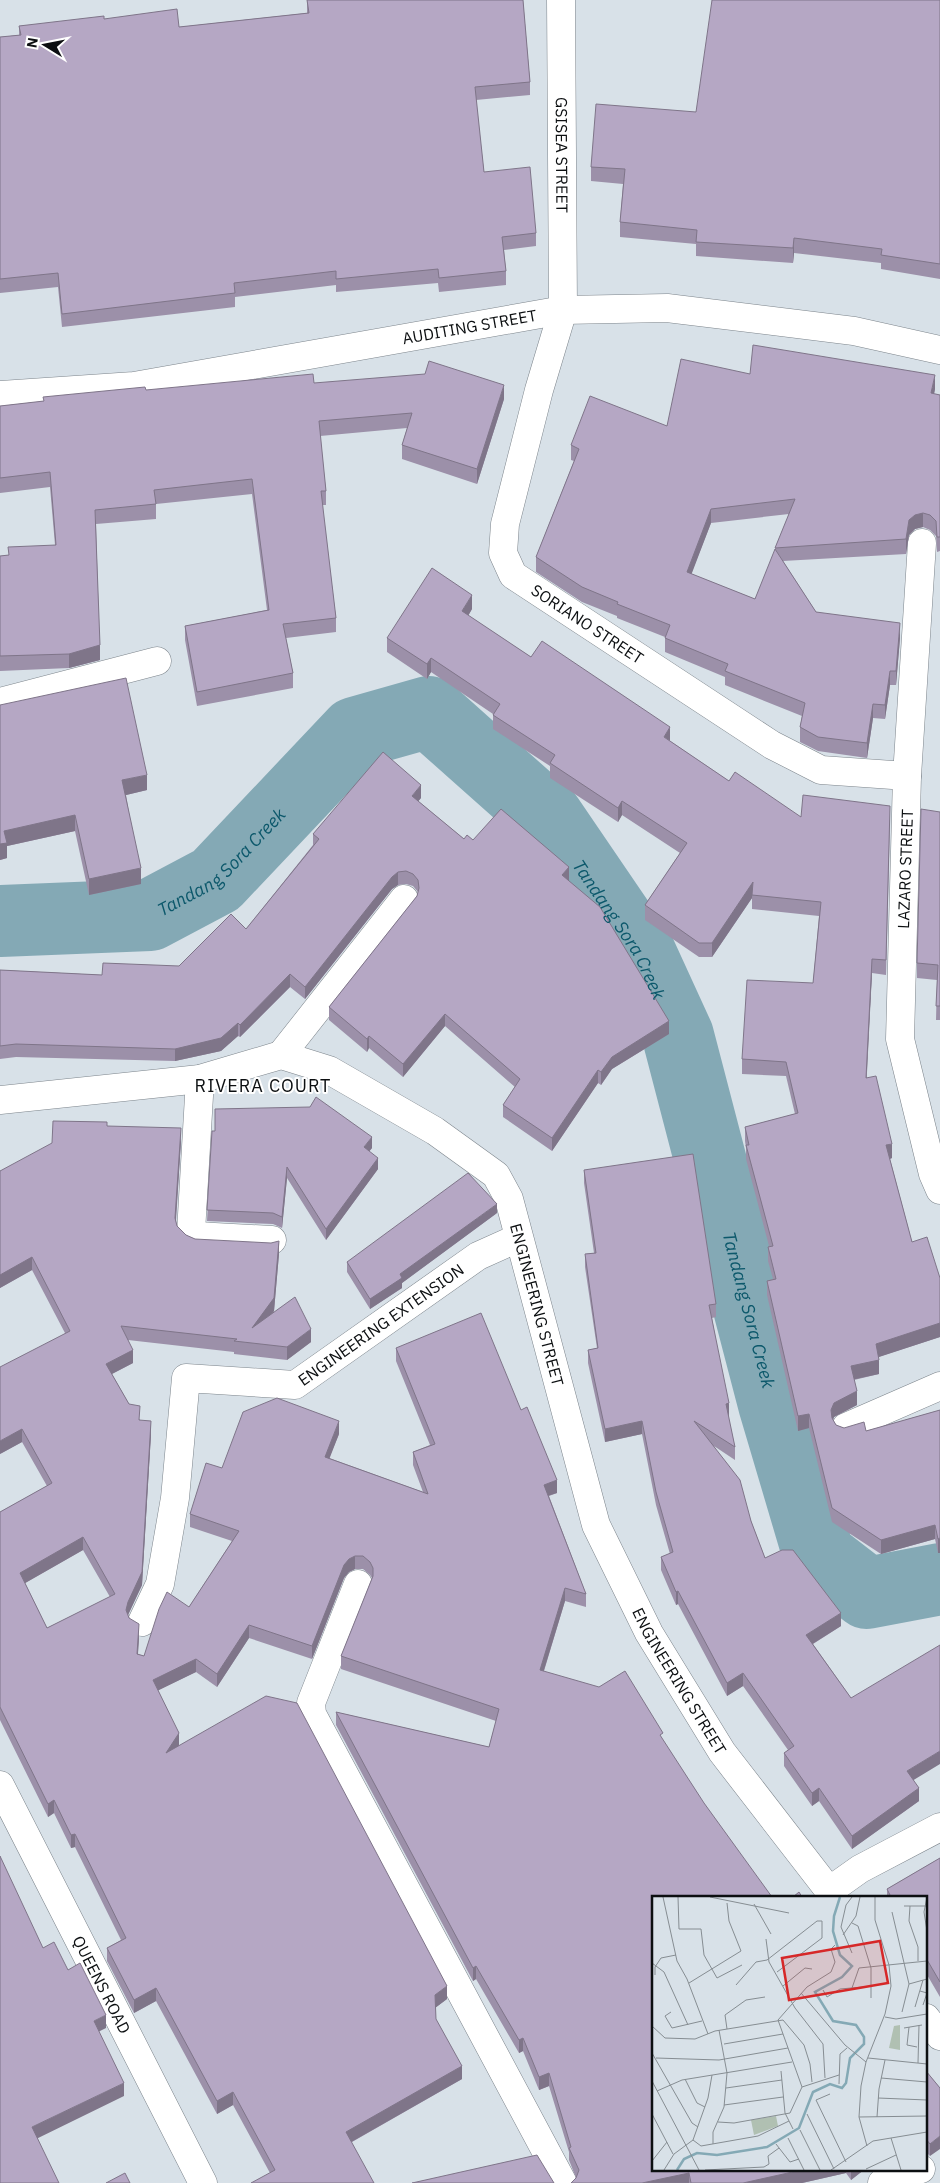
<svg xmlns="http://www.w3.org/2000/svg" width="940" height="2183" font-family="'IBM Plex Sans',sans-serif">
<style>
.lines{fill:none;stroke-linecap:round;stroke-linejoin:round}
.river{stroke:#84a9b5;stroke-width:72}
.minor-casing{stroke:#7c848b;stroke-width:29}
.minor{stroke:#fff;stroke-width:28}
.wall{fill:#9c90a9;fill-rule:evenodd}
.shaded-wall{fill:#7f7589}
.building{fill:#b5a7c4;stroke:#7f7589;fill-rule:evenodd}
.labels{text-anchor:middle;dominant-baseline:central;stroke-width:4;stroke-linejoin:round;paint-order:stroke}
.street-label{font-size:16px;fill:#0c0f11;stroke:#fff}
.water-label{font-size:18px;font-style:italic;fill:#0c586b;stroke:#fff}
.neighbourhood-label{font-size:18px;letter-spacing:1px;fill:#0c0f11;stroke:#fff}
.inset-river{fill:none;stroke:#84a9b5;stroke-width:2.5}
.inset-road{fill:none;stroke:#868d92;stroke-width:1}
.view{fill:#d62828;fill-opacity:0.15;stroke:#d62828;stroke-width:2.5}
.inset-edge{fill:none;stroke:#0c0f11;stroke-width:2.5}
</style>
<rect width="100%" height="100%" fill="#d8e1e8"/>
<g class="lines">
<!-- river -->
<path class="river" id="s1" d="M0 921 150 915 216 880 355 733 429 712 548 818 640 953 678 1036 774 1404 819 1556 867 1593 940 1579"/>
<!-- minor casing -->
<g class="minor-casing">
<g id="minor">
<path id="s2" d="M561 0 563 310 539 390 505 524 503 553 513 575 772 745 821 770 907 776"/>
<path id="s3" d="M0 395 134 386 563 310 667 308 854 331 940 350"/>
<path d="M922 543 907 776 900 1039 933 1174 940 1190"/>
<path d="M0 702 157 661"/>
<path d="M281 1055 404 899"/>
<path d="M200 1079 191 1232 196 1236 272 1240"/>
<path id="s4" d="M0 1100 200 1079 281 1055 329 1070 435 1131 496 1175 509 1199 596 1525 649 1633 722 1752 834 1897"/>
<path d="M846 1427 940 1386"/>
<path d="M358 1584 311 1703 312 1714 563 2183"/>
<path id="s5" d="M142 1622 160 1584 175 1498 186 1378 295 1385 478 1256 518 1238"/>
<path id="s6" d="M0 1785 203 2183"/>
<path d="M829 1891 860 1869 940 1827"/>
<path d="M926 2018 940 2036"/>
<path d="M882 2183 921 2169"/>
</g>
</g>
<!-- minor -->
<use href="#minor" class="minor"/>
</g>
<!-- wall -->
<path class="wall" d="M307 0H523L530 82V95L476 100 484 172 536 233V246L504 250 506 271V285L439 292 438 283 336 292V285L235 297V307L62 327 58 287 0 293V37L19 35V26L104 19 179 27 307 13Z
M940 0V279L881 269V263L794 253 793 263 696 256V244L620 237V222L623 184 591 181V167L696 112Z
M750 374 935 389 934 394 940 395V551L937 552 936 536 930 530 923 527 915 529 909 535 906 554 783 561 816 612 900 638 896 685H890L885 719 873 718 867 758 818 751 800 742V727L802 716 725 685V677L665 652V637L617 618V616L582 602 536 572V557L574 461 571 460V445L667 426ZM789 514 775 548V551L755 599 691 574 711 523Z
M314 383 504 399 477 484 402 459V445L407 428 320 436 326 491V505H322L336 618V632L286 638 293 673V688L197 706 185 640V626L267 610 252 494 156 504V519L96 524 100 660 69 668 0 671V556L8 555 55 545 50 487 0 493V406L146 390Z
M472 609 468 616 531 657 670 741 729 781 801 817 890 820 886 975 872 973 866 1078 892 1158 890 1159 912 1242 940 1278V1337L878 1357 879 1374 854 1380 857 1405 834 1417 833 1420 836 1425 844 1428 866 1431 940 1410 938 1553 935 1539 881 1554 832 1522 809 1428 798 1431 767 1295V1281L773 1279 768 1261V1247L769 1246 746 1159V1148L745 1141V1127L795 1114 786 1076 742 1074V1059L813 983 819 916 752 909V898L712 957H699L645 920V905L680 853 622 815 618 822 550 778V766L493 729V714L431 672 427 679 387 652V638Z
M0 705 147 790 126 795 141 884 89 895 75 831 7 846V858L0 860Z
M421 798 418 801 464 839 473 840 569 880V881L669 1034 612 1069 601 1085 598 1083 552 1151 503 1117V1105L515 1087 445 1026 403 1077 369 1048 367 1052 329 1020V1007L417 896 418 892 413 886 406 884 398 885 392 889 305 999 290 987 240 1037 238 1036 221 1051 175 1061 16 1057 0 1059V970L102 975 179 966 246 929 313 845V834Z
M940 812V1020H936L937 980 917 978V963Z
M107 1126 181 1141 176 1221 177 1226 186 1235 195 1239 279 1254 274 1311 272 1313 311 1342 287 1360 234 1354V1352L128 1340 133 1363 112 1374 129 1404 140 1420 151 1434 142 1585 128 1615 139 1637 138 1654 144 1656 189 1607 232 1541 190 1527V1514L222 1468 339 1434 329 1458 423 1492 413 1465V1452L430 1445 396 1361V1348L521 1410 557 1493 549 1496 586 1594V1607L565 1601 544 1671 654 2169H865L851 2180 846 2173 802 2183H571L576 2178 569 2160V2152L549 2086 539 2090 523 2051 519 2053 476 1979 473 1981 336 1725V1712L489 1747 496 1721 341 1669V1656L372 1578 370 1575 363 1569H355L349 1572 344 1578 312 1659 249 1638 217 1687 196 1672 158 1690 179 1745 447 1999 435 2008 436 2019 462 2079 352 2142 270 2173 233 2105 217 2114 156 2001 134 2013 107 1961V1948L121 1940 75 1847 71 1848 54 1813 48 1817 0 1720V1512L47 1486 22 1442 0 1454 65 1333 32 1270 0 1288V1171ZM83 1550 110 1597 47 1628 25 1583Z
M212 1131 372 1148 369 1151 378 1169 326 1240 287 1178 282 1228 273 1224 207 1221Z
M584 1170 716 1304V1317L712 1318 729 1416H728L735 1447V1460L714 1446 751 1521 765 1558 841 1626 813 1644 851 1698 913 1780 919 1801 852 1849 819 1801 812 1806 784 1766V1753L788 1750 743 1686 727 1696 678 1604 676 1605 661 1570V1557L670 1554 656 1505 642 1434 605 1442 588 1363V1350L597 1348 585 1267V1254L594 1253 584 1183Z
M497 1213 402 1283V1288L370 1309 347 1272V1262Z
M940 1858V1997L926 1973V1897H887V1889Z
M926 2071 940 2088 930 2156 926 2152Z"/>
<!-- shaded-wall -->
<path class="shaded-wall" d="M794 238V253L793 263V248Z
M935 375V389L931 408V393Z
M504 385V399L477 484V469Z
M711 509V523L687 586V572Z
M923 513V527L915 529 909 535 906 554V539L909 520 915 515Z
M472 595V609L462 626V611Z
M900 623V638L896 685V671Z
M100 645V660L69 668V654Z
M431 658V672L427 679V664Z
M890 671V685L885 719V705Z
M873 704V718L867 758V743Z
M670 727V741L664 737Z
M147 775V790L122 796V780Z
M421 785V798L412 809V796Z
M622 801V815L618 822V808Z
M75 815V831L7 846V858L0 860V844L4 831Z
M569 867V880L562 888V875Z
M141 868V884L89 895V879Z
M398 872V885L392 889 305 999V987L392 877Z
M753 882 752 898 712 957V943Z
M872 959V973L866 1092V1078Z
M290 974V987L240 1037V1025Z
M445 1014V1026L403 1077V1064Z
M669 1021V1034L612 1069 601 1085V1072L612 1057Z
M238 1023V1036L221 1051 175 1061V1049Z
M369 1036V1048L367 1052V1039Z
M598 1070V1083L552 1151V1138Z
M181 1128V1141L175 1231V1218Z
M372 1137V1148L364 1158V1147Z
M892 1144V1158L886 1160V1145Z
M378 1158V1169L326 1240V1229Z
M287 1167V1178L282 1228V1217Z
M497 1204V1213L402 1283V1288L370 1309V1299L400 1274Z
M279 1241V1254L274 1311 252 1341V1328Z
M32 1257V1270L0 1288V1275Z
M940 1323V1337L876 1358V1344Z
M311 1329V1342L287 1360V1347Z
M133 1350V1363L106 1377V1364Z
M879 1360V1374L851 1380V1366Z
M857 1391V1405L834 1417 831 1425V1410L834 1403Z
M729 1403V1416L726 1417V1404Z
M809 1414V1428L798 1431V1416Z
M151 1421V1434L142 1585 128 1615 126 1610Z
M339 1421V1434L325 1470V1457Z
M642 1421V1434L605 1442V1429Z
M22 1429V1442L0 1454V1441Z
M557 1480V1493L544 1497V1485Z
M935 1525V1539L881 1554V1540Z
M83 1537V1550L20 1586V1573Z
M940 1538V1553H938V1539Z
M355 1556V1569L349 1572 344 1578 312 1659V1646L344 1565 349 1559Z
M565 1588V1601L540 1683V1670Z
M678 1591V1604L676 1605V1592Z
M841 1613V1626L806 1648V1635Z
M139 1624V1637L137 1667V1654Z
M249 1625V1638L217 1687V1674Z
M196 1659V1672L153 1693V1680Z
M743 1673V1686L727 1696V1683Z
M179 1733V1746L166 1753Z
M940 1751V1764L907 1784V1771Z
M819 1788V1801L812 1806V1793Z
M919 1788V1801L852 1849V1836Z
M54 1800V1813L48 1817V1804Z
M75 1834V1847L71 1848V1835Z
M476 1966V1979L473 1981V1968Z
M447 1986V1999L435 2008V1995Z
M156 1988V2001L134 2013V2000Z
M106 2015V2028L94 2034V2021Z
M523 2038V2051L519 2053V2040Z
M462 2066V2079L346 2145V2132Z
M549 2073V2086L539 2090V2077Z
M124 2083V2096L32 2141V2127Z
M233 2092V2105L217 2114V2101Z
M940 2136V2149L930 2156V2144Z
M806 2169H846V2173L802 2183H743Z
M851 2169H865L851 2180Z
M689 2173V2183H642Z"/>
<!-- building -->
<path class="building" d="M307 0H523L530 82 475 87 484 172 530 167 536 233 502 237 506 271 439 278 438 269 336 279V271L234 283 235 293 62 314 58 273 0 279V37L21 35 19 26 104 16V19L177 9 179 27 309 13Z
M712 0H940V264L881 255 882 249 794 238 793 248 696 242 697 230 620 222 625 169 591 167 596 104 696 112Z
M753 345 935 375 931 393 940 395V537H937L936 521 930 515 923 513 915 515 909 520 906 539 775 548 795 499 711 509 687 572 755 599 775 549 816 612 900 623 896 671H890L885 705 873 704 867 743 818 737 800 727 805 703 725 671 728 664 665 638 670 625 617 604 618 602 582 587 536 557 579 449 571 445 590 396 667 426 681 359 750 374Z
M429 361 504 385 477 469 402 445 412 413 319 421 326 491H321L336 618 283 624 293 673 197 692 185 626 269 610 252 479 154 490 156 504 95 510 100 645 69 654 0 656V556L9 555 8 547 56 545 50 472 0 478V406L44 401 43 397 145 387 146 390 313 374 314 383 425 374Z
M432 568 472 595 462 611 531 657 542 641 670 727 664 737 729 781 735 772 801 817 803 795 890 806 886 960 872 959 866 1078 876 1076 892 1144 886 1145 912 1242 927 1237 940 1278V1323L876 1344 879 1360 851 1366 857 1391 834 1403 831 1410 832 1418 836 1425 844 1428 864 1422 866 1431 940 1410V1538L938 1539 935 1525 881 1540 832 1508 809 1414 798 1416 767 1281 776 1279 768 1247 773 1246 746 1145H749L745 1127 798 1113 786 1062 742 1059 747 980 813 983 821 902 752 895 753 882 712 943H699L645 905 687 843 622 801 618 808 550 763 555 755 493 715 500 704 431 658 427 664 387 638Z
M126 678 147 775 122 780 141 868 89 879 75 815 4 831 7 843 0 844V705Z
M383 752 421 785 412 796 464 839 467 835 473 840 501 809 569 867 562 875 600 907 669 1021 612 1057 601 1072 598 1070 552 1138 503 1105 520 1079 445 1014 403 1064 369 1036 367 1039 329 1007 417 896 419 888 418 880 413 874 406 871 398 872 392 877 305 987 290 974 240 1025 238 1023 221 1038 175 1049 16 1044 0 1046V970L102 975 103 963 179 966 231 914 246 929 319 839 313 834Z
M921 809 940 812V1006H936L938 965 917 963Z
M316 1097 372 1137 364 1147 378 1158 326 1229 287 1167 282 1217 273 1213 207 1210 212 1131H215V1109L310 1107Z
M53 1121 107 1122V1126L181 1128 175 1218 177 1226 186 1235 195 1239 271 1243 279 1241 274 1298 252 1328 295 1297 311 1329 287 1347 234 1341 237 1339 121 1326 133 1350 106 1364 129 1404 140 1406 139 1420 151 1421 142 1572 128 1602 126 1610 129 1618 139 1624 137 1654 144 1656 159 1609 167 1592 189 1607 239 1531 190 1514 206 1463 222 1468 243 1412 277 1398 339 1421 325 1457 428 1494 413 1452 435 1444 396 1348 481 1313 521 1410 527 1407 557 1480 544 1485 586 1594 565 1588 540 1670 599 1687 625 1671 663 1733 660 1735 704 1803 772 1897H654V2169H806L743 2183H691L689 2173 642 2183H571L576 2178 579 2170 569 2148 571 2147 549 2073 539 2077 523 2038 519 2040 476 1966 473 1968 336 1712 489 1747 499 1709 341 1656 373 1576V1568L370 1562 363 1556H355L349 1559 344 1565 312 1646 249 1625 217 1674 196 1659 153 1680 179 1733 166 1753 266 1696 297 1703 447 1986 435 1995 436 2019 462 2066 346 2132 374 2183H251L275 2170 233 2092 217 2101 156 1988 134 2000 107 1948 126 1938 75 1834 71 1835 54 1800 48 1804 0 1707V1512L52 1483 22 1429 0 1441V1367L70 1331 32 1257 0 1275V1171L52 1143ZM83 1537 115 1594 47 1628 20 1573Z
M693 1154 716 1304 709 1305 729 1403 726 1404 735 1447 694 1421 740 1480 751 1521 765 1558 782 1550H793L841 1613 806 1635 851 1698 940 1645V1751L907 1771 919 1788 852 1836 819 1788 812 1793 784 1753 794 1746 743 1673 727 1683 678 1591 676 1592 661 1557 673 1552 656 1492 642 1421 605 1429 588 1350 598 1348 585 1254 596 1253 584 1170Z
M468 1173 497 1204 400 1274 402 1278 370 1299 347 1262Z
M0 1856 43 1948 54 1942 68 1970 80 1963 106 2015 94 2021 124 2083 32 2127 59 2183H0Z
M940 1858V1982L926 1958V1897H891L887 1889Z
M799 1892 802 1897H793Z
M926 2071 940 2088V2136L930 2144 926 2139Z
M537 2155 554 2183H412Z
M125 2173 130 2183H106Z"/>
<g class="labels">
<!-- street labels -->
<g class="street-label">
<text stroke="none"><textPath href="#s2" startOffset="155">GSISEA STREET</textPath></text>
<text stroke="none"><textPath href="#s3" startOffset="475">AUDITING STREET</textPath></text>
<text stroke="none"><textPath href="#s2" startOffset="674">SORIANO STREET</textPath></text>
<text transform="translate(905 869) rotate(-88)">LAZARO STREET</text>
<text stroke="none"><textPath href="#s4" startOffset="670">ENGINEERING STREET</textPath></text>
<text stroke="none"><textPath href="#s5" startOffset="464">ENGINEERING EXTENSION</textPath></text>
<text stroke="none"><textPath href="#s4" startOffset="1075">ENGINEERING STREET</textPath></text>
<text stroke="none"><textPath href="#s6" startOffset="224">QUEENS ROAD</textPath></text>
</g>
<!-- water labels -->
<g class="water-label">
<text stroke="none"><textPath href="#s1" startOffset="240">Tandang Sora Creek</textPath></text>
<text stroke="none"><textPath href="#s1" startOffset="796">Tandang Sora Creek</textPath></text>
<text stroke="none"><textPath href="#s1" startOffset="1201">Tandang Sora Creek</textPath></text>
</g>
<!-- neighbourhood labels -->
<g class="neighbourhood-label">
<text x="263" y="1085">RIVERA COURT</text>
</g>
</g>
<!-- overview -->
<g transform="translate(652 1896)">
<rect width="275" height="275" fill="#d8e1e8"/>
<path d="M248 129V154L237 152 242 130Z" fill="#b0c0b2"/>
<path d="M124 220 126 230 102 239 99 224Z" fill="#b0c0b2"/>
<path class="inset-river" d="M25 274 32 263 45 257 65 259 115 251 147 232 161 196 178 188 190 192 194 187 198 162 212 148V141L204 129 181 125 163 96 190 81 200 70 188 59 181 35 182 20 188 1"/>
<path class="inset-road" d="M11 1 25 65 35 83 56 138M26 1 27 33H49L52 59 65 82 90 69M58 1 137 17M200 1 194 9 189 31 200 57M275 1 272 16 275 35M102 8 119 38M252 10H274M258 10 257 25 266 51V65M240 16 257 88 250 116M200 27 206 30 219 72V102M191 39 204 20 208 1M114 43 117 66 143 112 171 148 173 182M0 67 12 76 36 129M3 79V71L9 62 24 59M37 87 89 55 77 25 75 7M257 88 275 83M84 89 104 66 115 64 165 25H170V42L125 76M131 90 153 72 160 73M200 92 207 72 275 65M171 94 175 101 188 93 211 91M268 95 275 97 271 109M149 97 193 149 214 166M263 111 271 84M19 116 13 120 20 132 50 125M233 121 244 123 275 118M0 130 13 142 43 143 63 135 131 124 152 149 158 168 160 186M257 131 255 149 265 151M252 132 270 129M75 133 73 119 94 104 113 101M72 148 131 138M0 157 40 227 46 231M4 162 67 164 136 152M216 162 275 168M266 167 267 129M129 175 133 217 141 233M229 182 275 186M33 183 45 207 53 211M0 185 47 274M187 188 188 158 195 152M150 191 126 124 155 91 179 76 183 66 179 53 183 49M74 192 130 184M5 195 30 184 140 166M178 198 164 204 194 266M226 202 275 204M72 209 131 201M0 218 21 258M155 218 182 273M207 221 275 220M225 221 227 193 233 164M66 226 82 227 138 217 150 191 187 179M148 234 168 274M136 242 152 274M239 242 249 274M41 244 49 250 106 240 137 225M61 248V236L72 211 75 177 67 134M124 248 138 266 147 263M215 250 207 221 209 190 214 166 233 118 239 90 237 69 223 24V1M0 265 15 246M214 273 244 259M12 274 22 258 41 244 56 202 60 179M53 274 112 271 117 268 116 260 127 252M179 274 221 245 275 236"/>
<path class="view" d="M228 45 236 87 137 104 130 62Z"/>
<rect width="275" height="275" class="inset-edge"/>
</g>
<!-- north arrow -->
<g transform="translate(45 45) rotate(280)" stroke="#ffffff" stroke-width="4" paint-order="stroke">
<path d="M0-4L9 19L0 12L-9 19Z" fill="#0c0f11"/>
<text y="-8" font-size="14" font-weight="bold" text-anchor="middle" fill="#0c0f11">N</text>
</g>
</svg>
